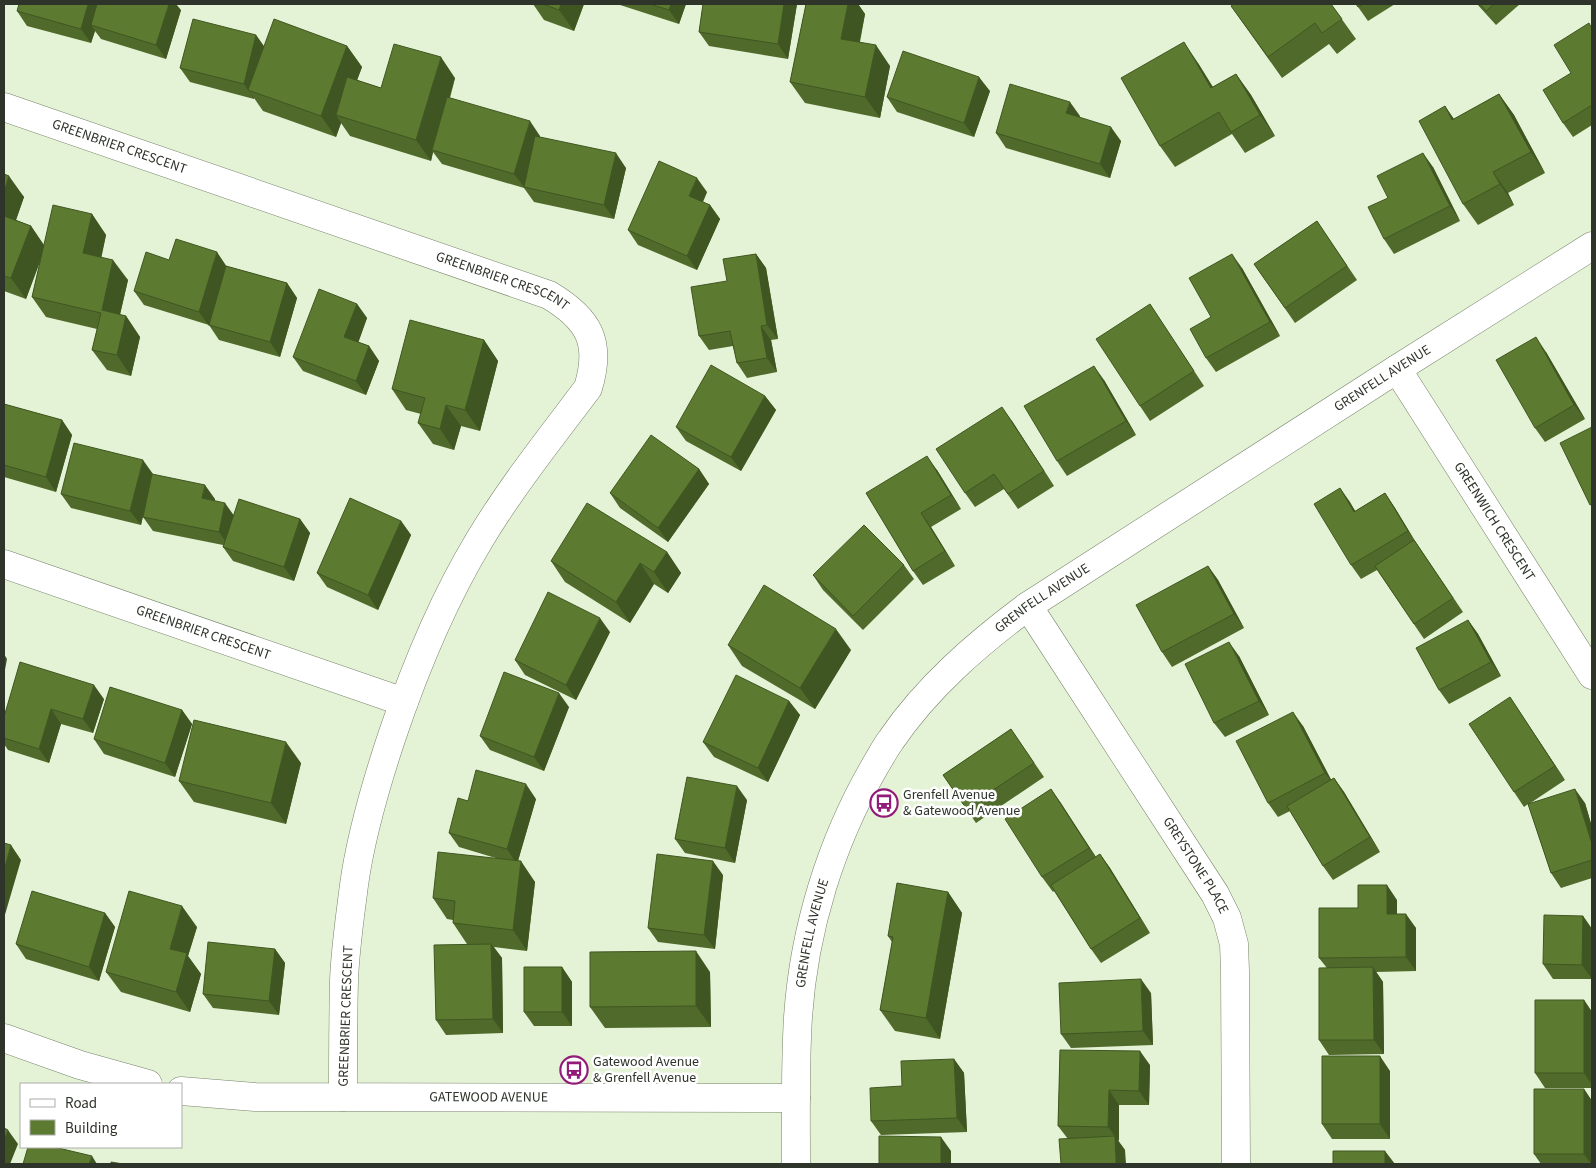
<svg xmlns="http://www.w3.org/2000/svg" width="1596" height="1168" font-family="'Source Sans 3',sans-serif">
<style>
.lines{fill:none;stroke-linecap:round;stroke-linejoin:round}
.street-casing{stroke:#77836a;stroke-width:29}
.secondary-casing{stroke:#77836a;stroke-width:29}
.street{stroke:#fff;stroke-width:28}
.secondary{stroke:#fff;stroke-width:28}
.wall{fill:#4f6a2a}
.shaded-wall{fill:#405622}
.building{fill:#5c7b31;stroke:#405622}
.labels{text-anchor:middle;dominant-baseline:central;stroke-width:5;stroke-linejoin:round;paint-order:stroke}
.street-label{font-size:14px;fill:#2f342a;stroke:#fff}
.poi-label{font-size:14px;fill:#2f342a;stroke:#fff;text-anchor:start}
</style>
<rect width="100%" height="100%" fill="#e4f2d6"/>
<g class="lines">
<!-- street casing -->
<g class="street-casing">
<g id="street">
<path id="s1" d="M4 107 549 295C589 319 602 342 588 388 551 437 512 486 480 539 443 600 415 668 392 736 376 784 361 834 354 885 350 917 345 950 344 981 343 1020 343 1059 343 1097"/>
<path id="s2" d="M1397 369 1592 675"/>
<path id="s3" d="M4 564 404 702"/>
<path id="s4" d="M1028 606 1215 894 1227 918 1234 944 1235 971 1236 1164"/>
</g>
</g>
<!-- secondary casing -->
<g class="secondary-casing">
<g id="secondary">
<path d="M4 1038 80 1065 148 1084"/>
<path id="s5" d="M181 1091 255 1097 796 1098"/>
<path id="s6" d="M796 1164C796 1115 795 1066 798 1017 804 929 831 842 875 766 880 758 885 748 891 740 927 687 977 644 1028 606L1397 369 1592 246"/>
</g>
</g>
<!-- street -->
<use href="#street" class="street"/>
<!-- secondary -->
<use href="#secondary" class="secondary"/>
</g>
<!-- wall -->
<path class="wall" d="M533 4H584L574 31 544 20Z
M617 4H686L679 24Z
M703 4H797L788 59 709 46 699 32Z
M806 4H858L865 14 860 42 890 66 880 118 805 103 790 82Z
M1331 4 1356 39 1337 54 1329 44 1282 78 1231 6Z
M1356 4H1395L1368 21Z
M1477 4H1520L1496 25Z
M181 10 166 59 101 39 95 31 91 43 27 26 17 11Z
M1592 28V125L1573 137 1563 123 1571 73Z
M256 35 264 46H347L362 67 357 80 381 88 455 78 450 98 540 136V137L626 168 614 219 534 202 524 188 442 164 433 152 431 161 350 136 341 123 336 137 263 111 254 98V99L190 82 180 68Z
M1198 63 1213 87 1236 74 1251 95 1275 136 1245 153 1232 134 1175 167 1160 146Z
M990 91 974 137 897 112 887 97Z
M1499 94 1514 115 1545 173 1508 193 1514 205 1478 225 1463 204 1445 106 1454 119Z
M1080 116 1079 117 1121 141 1110 178 1006 148 996 133Z
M1433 167 1460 221 1394 254 1384 239 1388 198Z
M4 174 24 197 16 220 31 226 44 245 92 214 106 235 101 257 128 280 120 315 126 316 140 337 131 376 107 370 92 350 97 329 46 317 32 297 40 262 26 299 4 291Z
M707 192 703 202 710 205 720 219 697 270 638 245 628 230Z
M1317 221 1357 280 1295 323 1254 264Z
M756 254 766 268 778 339 771 340 777 372 747 378 737 363 733 346 709 350 699 336 727 281Z
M169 260 226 266 287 283 297 298 280 357 219 340 209 325 144 305 134 291Z
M1242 268 1280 336 1216 372 1206 358 1211 317Z
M357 304 367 318 358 342 369 346 379 361 366 395 303 371 293 357Z
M1150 304 1204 386 1150 421 1140 406Z
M484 340 498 361 480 431 461 426 454 450 433 444 418 423 421 414 406 410 392 389Z
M1546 352 1585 419 1545 442 1535 428Z
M1104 380 1136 435 1067 476 1057 461Z
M765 396 776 410 741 471 686 441 676 427Z
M4 404 62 420 72 435 56 492 4 477Z
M1012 421 1054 486 1018 509 1004 489 975 507 965 493Z
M699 469 709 484 668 542 620 508 610 493Z
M937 470 961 509 931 527 955 566 923 585 913 571 866 493Z
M153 474 215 499V501L233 516 300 519 310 533 294 581 233 561 223 547V545L153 531 143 517 144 510 141 525 71 508 61 494Z
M1340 488 1355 511 1385 493 1395 508 1415 541 1463 612 1424 639 1377 570 1361 579 1351 565Z
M401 521 411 535 378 610 327 587 317 573Z
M667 552 681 573 668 593 654 584 630 623 565 582 551 561Z
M904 565 914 579 863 630 823 590 813 575Z
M1208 566 1218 580 1244 628 1172 667 1162 652Z
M1468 620 1478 634 1501 676 1449 704 1439 690Z
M610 632 576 700 525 675 515 660Z
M728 645 851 650 815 709 742 666Z
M1239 656 1269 715 1225 737 1214 723Z
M1510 697 1565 780 1529 804 1585 803 1592 827V878L1561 888 1551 873 1528 804 1524 807 1514 792Z
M104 699 93 733 61 724 49 763 8 750 4 744V717Z
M789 701 800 715 768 782 714 757 703 742Z
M569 707 544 771 490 750 480 736Z
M182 710 192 724 175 777 104 754 94 739Z
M1303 726 1331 780 1334 778 1344 792 1380 852 1333 880 1323 866 1290 811 1278 817 1268 803Z
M1011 729 1044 777 976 823 943 775Z
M301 763 286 824 194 802 179 781Z
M1051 789 1096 857 1100 854 1110 868 1150 933 1101 963 1091 949 1054 891 1053 892 1042 877Z
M536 799 518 861 535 882 527 951 494 947 502 958 503 1033 446 1035 436 1020 467 944 453 923V920L447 919 433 898 499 859 459 847 449 833 468 801Z
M747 800 735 863 685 853 675 839Z
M723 875 715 949 658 942 648 928Z
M948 892 962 913 940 1039 895 1031 880 1010 892 942 888 936Z
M1397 900V914L1416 928V971L1376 972 1383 982 1384 1054 1329 1055 1319 1040 1327 968 1319 958 1358 908Z
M105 913 115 927 99 981 26 959 16 944Z
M1583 916 1592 929V979H1553L1543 964Z
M197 927 188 956 201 974 190 1012 121 992 106 972Z
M275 949 285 963 279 1015 213 1008 203 994Z
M562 967 572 982V1026H534L524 1012Z
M710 972 711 1027 605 1028 590 1007Z
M1151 993 1153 1045 1071 1048 1061 1034Z
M1584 1000 1592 1012V1088H1545L1535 1073Z
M1060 1050 1150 1065 1149 1105H1119L1118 1141 1125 1150 1068 1139 1058 1126Z
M954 1059 964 1073 967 1132 881 1135 871 1121 902 1086Z
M1390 1071V1139H1332L1322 1124Z
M1584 1089 1592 1101V1164H1541L1534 1154Z"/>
<!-- shaded-wall -->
<path class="shaded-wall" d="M88 4H102L91 25 95 31 91 43 81 29Z
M169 4H176L181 10 166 59 156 45Z
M561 4H584L574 31 559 10Z
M671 4H686L679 24 669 10Z
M784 4H797L788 59 778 44Z
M848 4H858L865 14 856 59 841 39Z
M256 35 266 50 248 90 254 98V99L244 84Z
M1184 42 1198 63 1226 109 1211 88Z
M876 45 890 66 880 118 865 97Z
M347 46 362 67 343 118 336 115 341 123 336 137 321 116Z
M441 57 455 78 434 150H432L433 152 431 161 416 140Z
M1236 74 1251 95 1275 136 1260 115Z
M979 77 990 91 974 137 964 123Z
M1499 94 1514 115 1545 173 1531 152Z
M1070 102 1080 116 1076 128 1066 113Z
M1445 106 1459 127 1452 120Z
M530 121 540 136 525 188 514 174Z
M1111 127 1121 141 1110 178 1100 164Z
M616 153 626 168 614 219 604 205Z
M1423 153 1433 167 1460 221 1450 206Z
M1493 172 1508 193 1514 205 1500 184Z
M9 176 24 197 11 234 4 224V192Z
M697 178 707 192 699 210 689 196Z
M710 205 720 219 697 270 687 256Z
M92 214 106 235 98 274 83 253Z
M31 226 45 247 26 299 11 278Z
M217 252 227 267 209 326 199 312Z
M756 254 766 268 778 339 767 325Z
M1232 254 1242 268 1280 336 1270 322Z
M113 260 128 280 116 331 102 310Z
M287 283 297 298 280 357 270 342Z
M357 304 367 318 355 352 344 337Z
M126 316 140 337 131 376 117 355Z
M761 326 771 340 777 372 767 358Z
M1536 337 1546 352 1585 419 1574 405Z
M484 340 498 361 480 431 465 410Z
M369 346 379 361 366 395 356 381Z
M1094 366 1104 380 1136 435 1126 421Z
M765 396 776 410 741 471 731 457Z
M446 405 461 426 454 450 440 429Z
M1002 407 1012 421 1054 486 1044 471Z
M62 420 72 435 56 492 46 477Z
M927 456 937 470 961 509 951 495Z
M143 460 153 474 141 525 130 511Z
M699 469 709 484 668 542 658 528Z
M205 485 215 499 212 513 202 498Z
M1340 488 1350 502 1364 526 1354 512Z
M1385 493 1395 508 1415 541 1463 612 1408 531Z
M225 503 235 517 229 546 219 532Z
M921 513 931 527 955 566 945 551Z
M300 519 310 533 294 581 284 567Z
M401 521 411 535 378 610 368 595Z
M667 552 681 573 668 593 654 572Z
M640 563 654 584 630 623 616 602Z
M1208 566 1218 580 1244 628 1234 614Z
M600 618 610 632 576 700 566 685Z
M1468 620 1478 634 1501 676 1491 662Z
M836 629 851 650 815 709 800 688Z
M1229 642 1239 656 1269 715 1259 701Z
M4 654 7 659 4 675Z
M94 685 104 699 93 733 83 719Z
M559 693 569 707 544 771 534 757Z
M1510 697 1520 712 1565 780 1555 766Z
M789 701 800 715 768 782 758 768Z
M51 709 61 724 49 763 39 749Z
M182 710 192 724 175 777 165 763Z
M1293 712 1303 726 1335 787 1325 773Z
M286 742 301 763 286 824 271 803Z
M1334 778 1344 792 1380 852 1370 837Z
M526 784 536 799 517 864 507 849Z
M737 786 747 800 735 863 725 848Z
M1051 789 1061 803 1099 862 1089 848Z
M1575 789 1585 803 1592 827V844Z
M11 845 21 860 4 918V870Z
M1100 854 1110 868 1150 933 1140 918Z
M521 861 535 882 527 951 513 930Z
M713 861 723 875 715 949 704 935Z
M1387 885 1397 900V928L1387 914Z
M948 892 962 913 940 1039 926 1018Z
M182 906 197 927 188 956 201 974 190 1012 176 992 170 949Z
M105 913 115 927 99 981 89 967Z
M1406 914 1416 928V971L1406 957Z
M1583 916 1592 929V979L1582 965Z
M491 944 502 958 503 1033 493 1019Z
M275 949 285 963 279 1015 269 1001Z
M696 951 710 972 711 1027 696 1006Z
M562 967 572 982V1026L562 1012Z
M1373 967 1383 982 1384 1054 1374 1040Z
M1141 979 1151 993 1153 1045 1143 1031Z
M1584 1000 1592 1012V1085L1584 1073Z
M1140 1051 1150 1065 1149 1105 1139 1091Z
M1380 1056 1390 1071V1139L1380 1124Z
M954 1059 964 1073 967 1132 957 1118Z
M1584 1089 1592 1101V1164H1591L1584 1154Z
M1109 1090 1119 1105V1141L1108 1127Z
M8 1130 18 1144 10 1164H4V1140Z
M1115 1136 1125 1150 1126 1164H1116Z
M941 1137 951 1151V1164H941Z
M1385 1151 1395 1164H1385Z
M92 1156 97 1164H89Z"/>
<!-- building -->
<path class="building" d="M19 4H88L81 29 17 11Z
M97 4H169L156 45 91 25Z
M543 4H561L559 10Z
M650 4H671L669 10Z
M703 4H784L778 44 699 32Z
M806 4H848L841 39 876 45 865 97 790 82Z
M1234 4H1331L1342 19 1322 33 1315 23 1268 57 1231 6Z
M1356 4H1363L1358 7Z
M1480 4H1494L1486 11Z
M193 19 256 35 244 84 180 68Z
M274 19 347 46 321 116 248 90Z
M1589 23 1592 29V105L1563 123 1543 90 1571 73 1554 45Z
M1184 42 1211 88 1236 74 1260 115 1231 132 1219 112 1160 146 1121 78Z
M394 44 441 57 416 140 336 115 347 77 381 88Z
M903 51 979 77 964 123 887 97Z
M1010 84 1070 102 1066 113 1111 127 1100 164 996 133Z
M1499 94 1531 152 1493 172 1500 184 1463 204 1419 121 1445 106 1452 120Z
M447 97 530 121 514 174 432 150Z
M535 136 616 153 604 205 524 187Z
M1423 153 1450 206 1384 239 1368 207 1388 198 1377 176Z
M659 161 697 178 689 196 710 205 687 256 628 230Z
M4 174 9 176 4 192Z
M53 205 92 214 83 253 113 260 102 310 126 316 117 355 92 350 101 313 32 297Z
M4 216 31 226 11 278 4 276Z
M1317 221 1347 266 1285 308 1254 264Z
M176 239 217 252 199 312 134 291 146 252 169 260Z
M756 254 767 325 761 326 767 358 737 363 730 331 699 336 691 287 727 281 723 259Z
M1232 254 1270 322 1206 358 1190 329 1211 317 1189 278Z
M226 266 287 283 270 342 209 325Z
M319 289 357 304 344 337 369 346 356 381 293 357Z
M1150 304 1194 371 1140 406 1096 339Z
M410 320 484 340 465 410 446 405 440 429 418 423 425 398 392 389Z
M1536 337 1574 405 1535 428 1496 360Z
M711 365 765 396 731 457 676 427Z
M1094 366 1126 421 1057 461 1024 406Z
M4 404 62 420 46 477 4 465Z
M1002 407 1044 471 1008 494 994 474 965 493 936 449Z
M1592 427V504L1590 505 1560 443Z
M651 435 699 469 658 528 610 493Z
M74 443 143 460 130 511 61 494Z
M927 456 951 495 921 513 945 551 913 571 866 493Z
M152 474 205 485 202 498 225 503 219 532 143 517Z
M1340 488 1354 512 1385 493 1408 531 1351 565 1314 504Z
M350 498 401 521 368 595 317 573Z
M239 499 300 519 284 567 223 547Z
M587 503 667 552 654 572 640 563 616 602 551 561Z
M864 525 904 565 853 616 813 575Z
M1414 540 1453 598 1414 624 1375 566Z
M1208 566 1234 614 1162 652 1136 605Z
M764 585 836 629 800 688 728 645Z
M548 592 600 618 566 685 515 660Z
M1468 620 1491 662 1439 690 1416 648Z
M1229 642 1259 701 1214 723 1185 664Z
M20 662 94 685 83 719 51 709 39 749 4 738V717Z
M504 672 559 693 534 757 480 736Z
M736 675 789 701 758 768 703 742Z
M110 687 182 710 165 763 94 739Z
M1510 697 1555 766 1514 792 1469 724Z
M1293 712 1325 773 1268 803 1236 741Z
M194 720 286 742 271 803 179 781Z
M1011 729 1034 763 966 808 943 775Z
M476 770 526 784 507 849 449 833 458 798 468 801Z
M687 777 737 786 725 848 675 839Z
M1334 778 1370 837 1323 866 1287 806Z
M1051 789 1089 848 1042 877 1005 819Z
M1575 789 1592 844V860L1551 873 1528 804Z
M4 843 11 845 4 870Z
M438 852 521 861 513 930 453 923 455 901 433 898Z
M657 854 713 861 704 935 648 928Z
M1100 854 1140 918 1091 949 1051 885Z
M897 883 948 892 926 1018 880 1010 893 937 888 936Z
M1358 885H1387V914H1406V957L1319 958V908H1358Z
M32 891 105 913 89 967 16 944Z
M129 891 182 906 170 949 187 953 176 992 106 972Z
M1544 915 1583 916 1582 965 1543 964Z
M208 942 275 949 269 1001 203 994Z
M491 944 493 1019 436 1020 434 945Z
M696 951V1006L590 1007V952Z
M524 967H562V1012H524Z
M1373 967 1374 1040H1319V968Z
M1141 979 1143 1031 1061 1034 1059 983Z
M1535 1000H1584V1073H1535Z
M1060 1050 1140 1051 1139 1091 1109 1090 1108 1127 1058 1126Z
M1322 1056H1380V1124H1322Z
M954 1059 957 1118 871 1121 870 1088 902 1086 901 1061Z
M1534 1089H1584V1154H1534Z
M4 1128 8 1130 4 1140Z
M879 1136 941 1137V1164H879Z
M1115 1136 1116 1164H1061L1059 1139Z
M28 1147H54L92 1156 89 1164H23Z
M1333 1151H1385V1164H1333Z
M111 1162 123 1164H111Z"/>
<!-- icons -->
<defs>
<g id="bus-ring" transform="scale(1.4375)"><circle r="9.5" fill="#fff" stroke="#921b79" stroke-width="1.5"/><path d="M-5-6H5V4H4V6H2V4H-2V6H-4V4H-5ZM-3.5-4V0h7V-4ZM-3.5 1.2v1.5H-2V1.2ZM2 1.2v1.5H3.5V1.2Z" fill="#921b79"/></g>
</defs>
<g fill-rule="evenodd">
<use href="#bus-ring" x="884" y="803"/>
<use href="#bus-ring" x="574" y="1070"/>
</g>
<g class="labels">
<!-- street labels -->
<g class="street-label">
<text stroke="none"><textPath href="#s1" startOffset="122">GREENBRIER CRESCENT</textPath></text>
<text stroke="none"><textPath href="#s1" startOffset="528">GREENBRIER CRESCENT</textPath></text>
<text stroke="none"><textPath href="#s6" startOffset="1056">GRENFELL AVENUE</textPath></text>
<text stroke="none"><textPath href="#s2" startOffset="181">GREENWICH CRESCENT</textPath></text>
<text stroke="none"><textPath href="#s6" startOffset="651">GRENFELL AVENUE</textPath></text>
<text stroke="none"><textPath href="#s3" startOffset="211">GREENBRIER CRESCENT</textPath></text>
<text stroke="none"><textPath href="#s4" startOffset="309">GREYSTONE PLACE</textPath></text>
<text stroke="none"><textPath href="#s6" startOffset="232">GRENFELL AVENUE</textPath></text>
<text transform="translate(346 1016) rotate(-88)">GREENBRIER CRESCENT</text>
<text stroke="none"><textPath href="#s5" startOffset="308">GATEWOOD AVENUE</textPath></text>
</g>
<!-- poi labels -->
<g class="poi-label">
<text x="903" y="795">Grenfell Avenue<tspan x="903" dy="16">&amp; Gatewood Avenue</tspan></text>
<text x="593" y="1062">Gatewood Avenue<tspan x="593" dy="16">&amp; Grenfell Avenue</tspan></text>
</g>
</g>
<!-- border -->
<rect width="1596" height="1168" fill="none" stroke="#2f342a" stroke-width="10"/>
<!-- legend -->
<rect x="20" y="1083" width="162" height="65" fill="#ffffff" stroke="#acaeaa"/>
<rect x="30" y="1099" width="25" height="8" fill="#ffffff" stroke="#acaeaa"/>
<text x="65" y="1108" font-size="15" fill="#2f342a">Road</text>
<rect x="30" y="1120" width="25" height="15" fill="#5c7b31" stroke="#acaeaa"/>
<text x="65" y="1133" font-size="15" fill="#2f342a">Building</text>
</svg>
